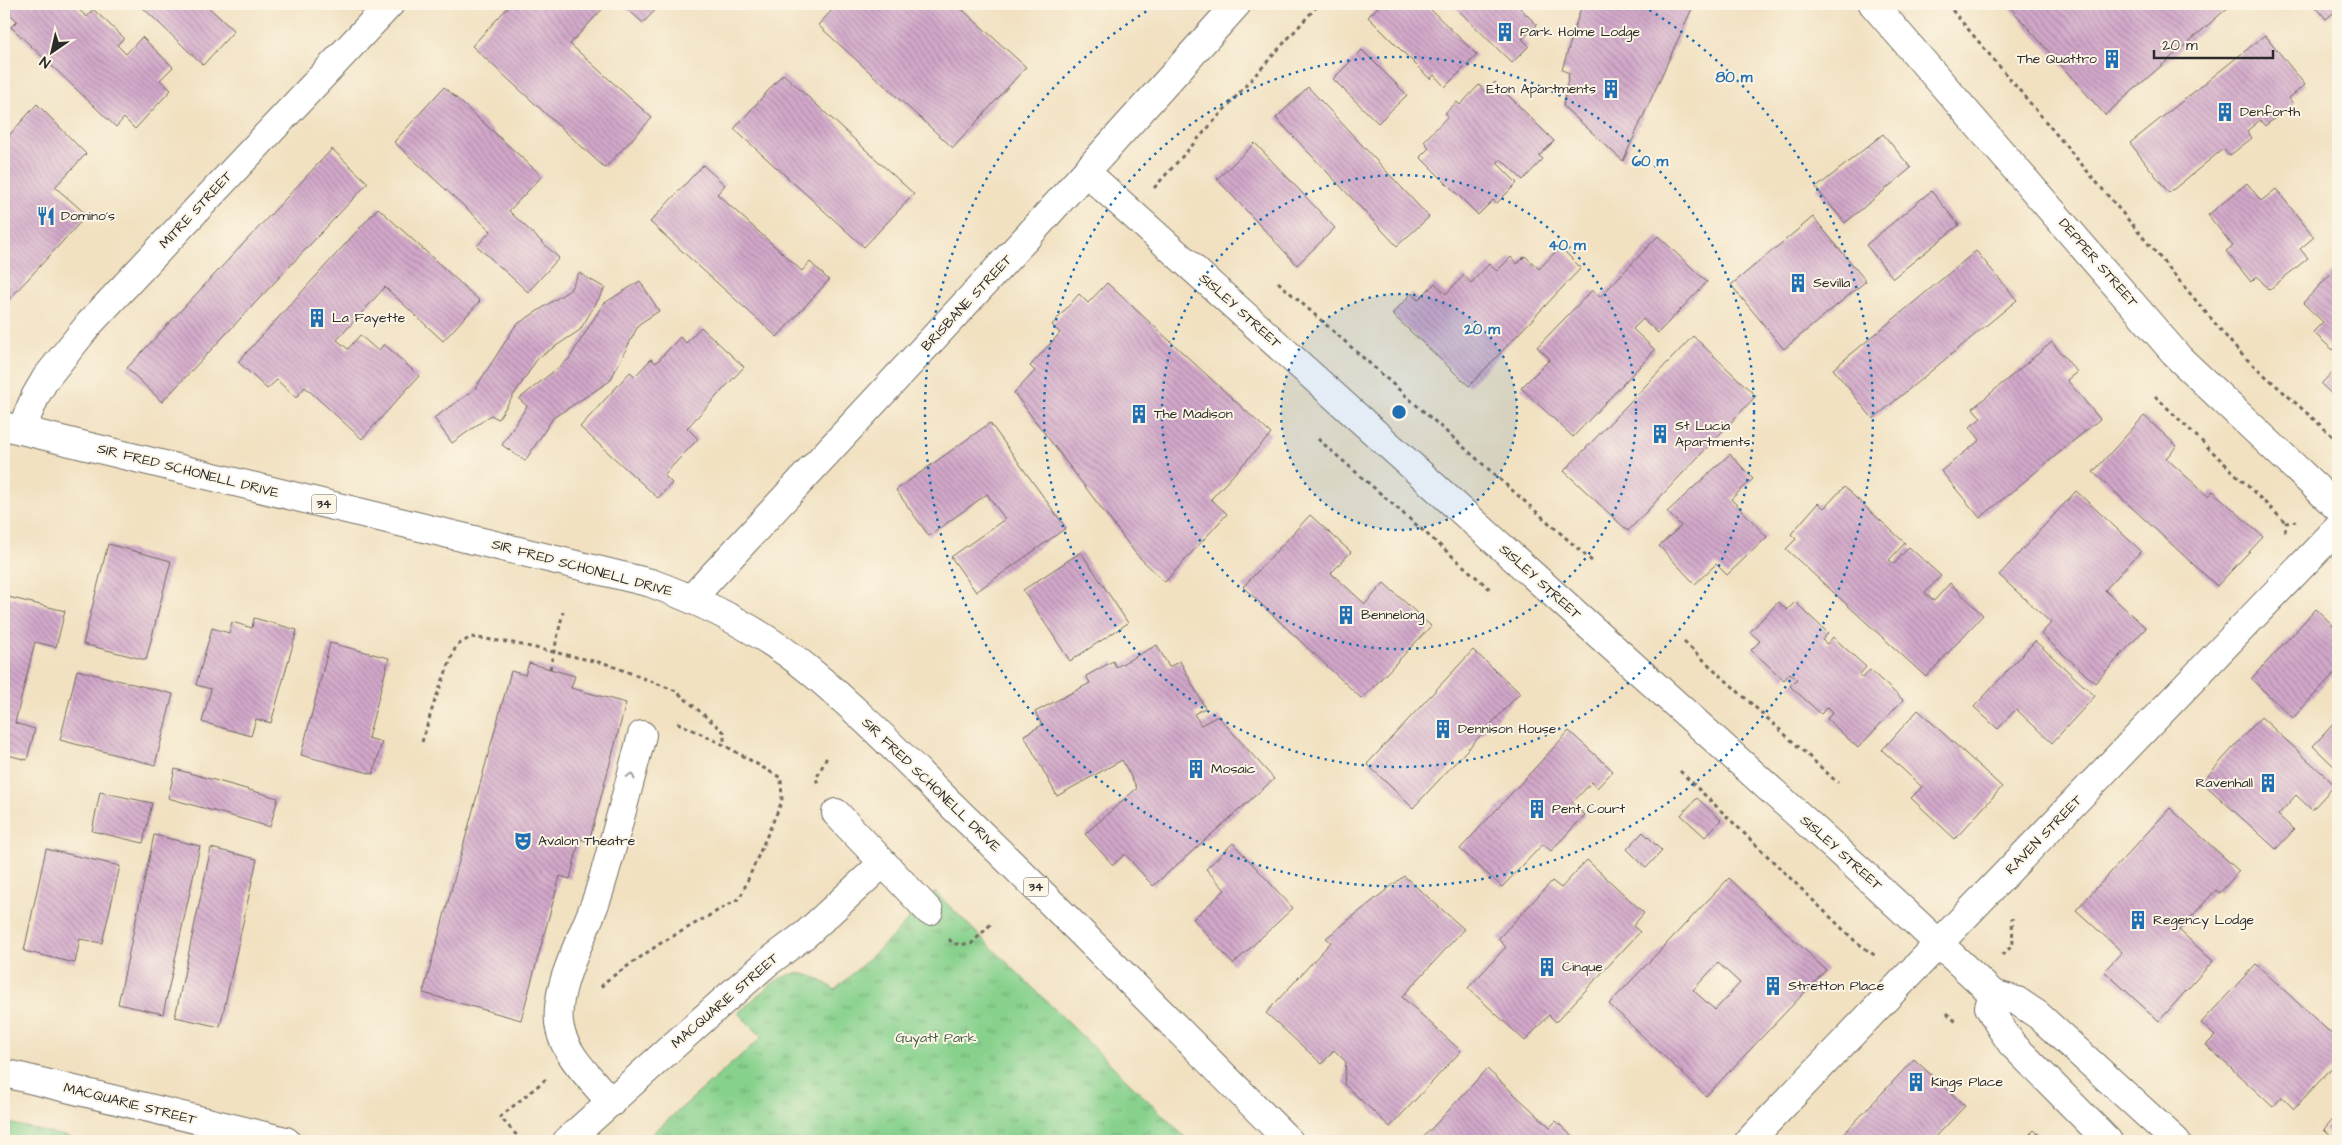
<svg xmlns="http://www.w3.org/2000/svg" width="2342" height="1145" font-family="'Architects Daughter',sans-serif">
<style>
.grass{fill:url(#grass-tufts);stroke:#597e5c}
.building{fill:url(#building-back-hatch);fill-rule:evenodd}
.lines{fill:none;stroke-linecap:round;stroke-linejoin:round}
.minor-casing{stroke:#706b60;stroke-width:30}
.major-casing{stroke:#706b60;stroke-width:30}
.path{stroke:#706b60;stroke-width:3;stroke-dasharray:4 4;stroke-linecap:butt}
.minor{stroke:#fff;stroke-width:28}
.major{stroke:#fff;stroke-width:28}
.oneway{stroke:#a0a0a0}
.ring{fill:none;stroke:#1f6fb2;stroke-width:2.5;stroke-dasharray:2.5 5}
.labels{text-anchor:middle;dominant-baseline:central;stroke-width:4;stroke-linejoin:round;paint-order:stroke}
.shield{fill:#fcf5e5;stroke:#6a6863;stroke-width:1}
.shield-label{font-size:12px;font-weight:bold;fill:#2b2b2b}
.poi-label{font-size:14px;fill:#2b2b2b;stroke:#fcf5e5;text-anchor:start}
.street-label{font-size:14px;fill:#2b2b2b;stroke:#fcf5e5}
.park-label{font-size:14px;fill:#475d48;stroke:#fcf5e5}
.centre{fill:#1f6fb2;stroke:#fcf5e5;stroke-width:2.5}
.ring-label{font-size:15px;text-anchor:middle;font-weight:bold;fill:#1f6fb2;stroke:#fcf5e5;stroke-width:4;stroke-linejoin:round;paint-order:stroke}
</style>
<defs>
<pattern id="grass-tufts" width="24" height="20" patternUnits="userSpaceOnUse" patternTransform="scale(1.25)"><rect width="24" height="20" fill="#87d18d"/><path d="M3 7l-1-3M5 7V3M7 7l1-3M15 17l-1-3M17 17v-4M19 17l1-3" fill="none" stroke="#6faa73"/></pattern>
<pattern id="building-back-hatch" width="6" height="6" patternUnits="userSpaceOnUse" patternTransform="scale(1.25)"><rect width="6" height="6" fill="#d2a8ca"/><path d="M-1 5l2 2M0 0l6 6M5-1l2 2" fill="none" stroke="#ab89a4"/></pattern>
</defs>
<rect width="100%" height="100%" fill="#fcf5e5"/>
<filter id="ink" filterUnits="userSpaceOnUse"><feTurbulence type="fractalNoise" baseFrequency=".02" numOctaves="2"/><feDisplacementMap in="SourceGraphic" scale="10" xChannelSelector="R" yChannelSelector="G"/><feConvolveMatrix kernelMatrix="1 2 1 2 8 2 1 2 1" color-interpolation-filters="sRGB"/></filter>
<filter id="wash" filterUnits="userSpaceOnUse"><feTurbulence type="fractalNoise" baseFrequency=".0096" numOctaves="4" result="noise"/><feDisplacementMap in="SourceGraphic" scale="20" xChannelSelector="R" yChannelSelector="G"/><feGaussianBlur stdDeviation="1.12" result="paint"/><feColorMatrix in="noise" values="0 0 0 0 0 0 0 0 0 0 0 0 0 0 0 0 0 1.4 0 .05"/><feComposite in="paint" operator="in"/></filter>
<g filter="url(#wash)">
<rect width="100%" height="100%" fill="#f1e1c1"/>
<!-- grass -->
<path class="grass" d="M935 892 1189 1141H644L762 1037 738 1013C774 983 790 955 835 990L890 939Z
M4 1122 85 1141H4Z"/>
<g id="blocks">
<!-- building -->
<path class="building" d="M4 4H81L77 8 87 17 93 9 124 38 117 45 126 54 142 37 173 67 160 80 171 90 135 129 124 118 116 127 11 27 17 21 4 8Z
M139 4H205L234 31 203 65Z
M511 4H607L570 44 652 118 605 168 472 46Z
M622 4H661L643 23Z
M838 4H956L1026 67 953 148 818 25Z
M1381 4H1425L1477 55 1445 87 1434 75 1430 79 1368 17Z
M1452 4H1516L1537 25 1522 39 1529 46 1512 63Z
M1582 4H1694L1623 161 1563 106 1569 73 1562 70Z
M2007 4H2232L2105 115Z
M2314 4H2338V9L2326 19Z
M2265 35 2305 85 2289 98 2293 104 2265 126 2260 120 2247 131 2252 138 2229 156 2223 149 2169 193 2130 143Z
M1362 50 1407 95 1378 123 1333 79Z
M783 74 914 194 864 247 734 129Z
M1495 82 1554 141 1539 156 1543 159 1523 180 1501 159 1497 163 1517 183 1497 203 1493 200 1478 215 1420 157 1429 148 1424 141 1448 116 1445 113 1457 102 1460 105 1479 85 1485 92Z
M444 87 542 176 509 211 559 258 528 292 477 246 491 231 394 142Z
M1308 87 1429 217 1397 246 1276 118Z
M37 104 86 154 55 187 87 215 4 305V141Z
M1883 134 1911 168 1845 223 1816 188Z
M1255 143 1335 228 1297 265 1217 179Z
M332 149 368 183 162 402 127 368Z
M703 165 725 185 717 194 802 271 810 262 829 280 777 337 650 222Z
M2247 183 2261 201 2276 189 2314 237 2300 249 2308 258 2269 290 2257 276 2251 282 2226 251 2233 246 2208 215Z
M1931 191 1959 225 1893 278 1866 245Z
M378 208 480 301 443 341 385 287 337 340 348 349 360 335 378 351 384 344 419 376 362 439 305 387 296 398 277 380 267 389 238 362Z
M1813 217 1866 281 1784 349 1731 285Z
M1658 236 1707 282 1658 333 1643 319 1633 329 1655 350 1573 437 1521 388 1550 359 1537 347 1592 290 1600 297Z
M1560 247 1581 268 1469 386 1392 314 1412 293 1418 300 1435 283 1446 294 1464 275 1471 283 1489 264 1497 271 1511 257 1517 264 1525 256 1539 269Z
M1976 251 2017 300 1873 419 1833 369Z
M2338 266V344L2333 350 2313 332 2323 322 2303 303Z
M579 273 605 288 580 330 538 358 498 419 491 415 452 443 434 418 474 390 516 325 570 290Z
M640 281 659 311 639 324 610 381 553 418 525 461 502 445 527 406 519 399 569 359 603 304Z
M1107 283 1271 434 1211 499 1227 514 1165 582 1136 554 1014 393 1035 371 1030 366 1060 333 1052 325 1079 294 1088 303Z
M701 327 744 367 687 428 698 439 664 475 672 483 658 498 580 427 630 372 635 376 651 359 656 363 680 337 686 343Z
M1693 336 1756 396 1628 531 1564 471Z
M2052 342 2077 372 2067 380 2100 419 1980 518 1941 471 1980 440 1970 427 1981 418 1973 408Z
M2338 366V400L2321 384Z
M2144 416 2177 446 2166 458 2208 496 2213 491 2263 537 2217 586 2093 472Z
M990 423 1066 528 976 592 951 557 1005 519 987 494 929 536 896 490Z
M1730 454 1753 479 1731 499 1767 537 1727 575 1716 564 1695 584 1659 546 1681 526 1667 512Z
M1844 487 1905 543 1889 560 1894 564 1909 547 1941 576 1925 593 1934 601 1950 583 1983 615 1926 677 1786 549 1796 539 1791 534 1818 503 1824 508Z
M2076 491 2141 551 2105 590 2146 628 2095 683 2041 634 2051 623 1999 575Z
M1310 515 1351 552 1331 573 1365 604 1384 583 1431 626 1362 699 1243 587Z
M108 544 171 561 146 660 83 644Z
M1081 552 1128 623 1070 661 1023 590Z
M4 596 65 611 56 647 35 642 15 723 35 729 27 760 4 754Z
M1778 602 1787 610 1795 602 1828 633 1822 640 1827 644 1833 637 1866 667 1859 675 1863 678 1870 670 1903 700 1858 748 1827 719 1833 712 1828 707 1821 714 1790 686 1797 679 1790 673 1784 680 1751 650 1760 641 1750 632Z
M2316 609 2338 630V669L2293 718 2251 679Z
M254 618 297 630 271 723 256 719 251 736 202 722 211 689 196 685 212 628 229 633 232 622 252 628Z
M2035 641 2095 696 2052 743 2016 709 1998 729 1974 707Z
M330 643 389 658 368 738 382 742 373 774 301 755Z
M1157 645 1169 667 1180 661 1205 708 1194 714 1201 725 1218 716 1274 779 1153 886 1125 854 1113 865 1085 834 1137 788 1122 760 1057 796 1024 735 1042 725 1035 712 1090 683 1086 676 1113 661 1116 667Z
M1473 650 1520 693 1413 808 1367 764Z
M529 663 575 676 571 688 626 703 589 842 580 839 570 879 560 876 521 1020 423 993 511 671 525 675Z
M77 670 173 694 155 765 60 740Z
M1918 710 2002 787 1955 839 1911 798 1922 787 1882 750Z
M2261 717 2335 785 2312 810 2296 795 2278 815 2294 830 2276 849 2202 782Z
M2338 719V770L2313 746Z
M1569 731 1613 771 1597 788 1592 782 1572 803 1585 815 1551 851 1543 844 1502 887 1460 849Z
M175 769 278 798 270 827 168 798Z
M100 792 152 803 143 843 92 831Z
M1697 798 1721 820 1705 837 1681 815Z
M2170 808 2239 871 2220 893 2216 890 2179 930 2213 961 2159 1021 2104 971 2122 952 2076 910Z
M1643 832 1662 851 1646 868 1627 849Z
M154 835 200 846 163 1014 118 1004Z
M1233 843 1293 908 1233 964 1193 919 1225 890 1206 869Z
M211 848 257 859 220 1027 175 1017Z
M46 849 120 866 102 943 80 939 75 963 24 951Z
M1587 860 1644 913 1633 926 1640 932 1556 1022 1549 1015 1525 1041 1468 988 1506 947 1498 939 1552 881 1561 888Z
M1404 876 1464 929 1402 997 1461 1051 1390 1127 1344 1084 1346 1062 1334 1050 1322 1064 1266 1013 1331 942 1326 938Z
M1729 878 1826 970 1706 1096 1609 1004ZM1718 963 1740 983 1715 1010 1693 990Z
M2256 964 2338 1040V1061L2294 1109 2282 1097 2273 1107 2206 1045 2215 1036 2201 1023Z
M1914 1059 1965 1106 1932 1141H1837Z
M1487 1069 1550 1127 1556 1121 1576 1140 1420 1141Z
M2338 1113V1141H2337L2324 1129Z
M2034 1130 2045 1141H2023Z"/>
</g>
</g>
<g filter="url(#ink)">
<use href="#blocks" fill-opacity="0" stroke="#706b60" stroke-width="1"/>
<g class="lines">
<!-- minor casing -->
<g class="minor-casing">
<path id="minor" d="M1873 4 2180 359 2338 508
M1086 172 1863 873 1993 994 2017 1001 2038 1015 2176 1141
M21 430 36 395 46 378 90 323 390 4
M692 598 1029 235 1237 4
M836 813 929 911
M1993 994 1989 1007 1999 1025 2012 1044 2108 1141
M4 1073 286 1141
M611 1103C594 1081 566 1057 560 1029 551 988 587 932 599 892 615 840 628 787 642 735
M567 1141 729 996 767 963 806 934 883 863
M1749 1141 2338 528"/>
</g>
<!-- major casing -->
<g class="major-casing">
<path id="major" d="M4 426 651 583C708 604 762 631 809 670 866 717 917 772 970 823 1078 928 1183 1035 1289 1141"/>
</g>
<!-- path -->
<path class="path" d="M1947 4 2240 353 2338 441
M1154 188 1319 4
M1278 282 1594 563
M2155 396 2286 523
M1318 439 1491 590
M2285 532 2286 523 2296 521
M1684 642 1838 783
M550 669 563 612
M422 742 434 703 456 646 471 637 513 643 607 664 676 691 724 732V745
M1680 771 1855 941 1877 957
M818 783 816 779 827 757
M949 939 953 944H971L992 923
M2002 955 2013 945 2012 918
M601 987 606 981 661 943 740 898 782 801 781 778 724 745 674 721
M1947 1013 1957 1023
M522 1141 500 1117 546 1079"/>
<!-- minor -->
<use href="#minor" class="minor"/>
<!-- major -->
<use href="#major" class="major"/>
</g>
<!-- one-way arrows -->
<defs><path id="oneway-chevron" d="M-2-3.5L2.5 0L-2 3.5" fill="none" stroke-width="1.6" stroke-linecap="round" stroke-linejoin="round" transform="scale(1.25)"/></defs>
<use class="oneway" href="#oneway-chevron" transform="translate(631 776) rotate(-75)"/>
</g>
<!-- distance rings -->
<circle cx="1399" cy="412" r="118" fill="#1f6fb2" fill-opacity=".12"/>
<g class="ring">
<circle cx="1399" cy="412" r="118"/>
<circle cx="1399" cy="412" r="237"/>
<circle cx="1399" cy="412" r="355"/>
<path d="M1643 6A474 474 0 1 1 1155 6"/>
</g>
<!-- icons -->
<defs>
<g id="building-bare" transform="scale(1.5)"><path d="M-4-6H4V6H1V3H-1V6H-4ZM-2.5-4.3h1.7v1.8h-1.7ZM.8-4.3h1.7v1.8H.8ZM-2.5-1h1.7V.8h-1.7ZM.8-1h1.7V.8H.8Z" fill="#1f6fb2" stroke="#fcf5e5" stroke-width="2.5" paint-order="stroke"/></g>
<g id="restaurant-bare" transform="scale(1.5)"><path d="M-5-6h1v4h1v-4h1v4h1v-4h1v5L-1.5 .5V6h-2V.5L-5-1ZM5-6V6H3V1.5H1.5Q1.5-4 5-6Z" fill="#1f6fb2" stroke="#fcf5e5" stroke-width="2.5" paint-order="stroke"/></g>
<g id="theatre-bare" transform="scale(1.5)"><path d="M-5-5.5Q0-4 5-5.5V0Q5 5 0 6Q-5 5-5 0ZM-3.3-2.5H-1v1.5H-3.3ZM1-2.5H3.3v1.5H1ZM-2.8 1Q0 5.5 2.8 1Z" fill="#1f6fb2" stroke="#fcf5e5" stroke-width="2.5" paint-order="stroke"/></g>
</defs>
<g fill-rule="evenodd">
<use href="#building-bare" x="1505" y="32"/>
<use href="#building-bare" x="2112" y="59"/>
<use href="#building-bare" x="1611" y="89"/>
<use href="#building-bare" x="2225" y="112"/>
<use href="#restaurant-bare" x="46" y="216"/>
<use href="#building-bare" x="1798" y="283"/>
<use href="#building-bare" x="317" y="318"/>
<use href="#building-bare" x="1139" y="414"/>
<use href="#building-bare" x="1660" y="434"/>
<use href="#building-bare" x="1346" y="615"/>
<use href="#building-bare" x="1443" y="729"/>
<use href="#building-bare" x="1196" y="769"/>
<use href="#building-bare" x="2268" y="783"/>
<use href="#building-bare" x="1537" y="809"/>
<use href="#theatre-bare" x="523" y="841"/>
<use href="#building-bare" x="2138" y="920"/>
<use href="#building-bare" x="1547" y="967"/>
<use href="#building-bare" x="1773" y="986"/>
<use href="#building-bare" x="1916" y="1082"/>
</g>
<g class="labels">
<!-- shield labels -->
<g class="shield">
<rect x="311.5" y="494.5" width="25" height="19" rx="4"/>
<rect x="1023.5" y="877.5" width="25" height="19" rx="4"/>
</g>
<g class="shield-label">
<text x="324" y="504">34</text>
<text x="1036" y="887">34</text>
</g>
<!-- poi labels -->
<g class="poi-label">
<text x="1520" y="32">Park Holme Lodge</text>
<text x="2097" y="59" text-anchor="end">The Quattro</text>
<text x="1596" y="89" text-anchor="end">Eton Apartments</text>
<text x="2240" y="112">Denforth</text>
<text x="61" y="216">Domino's</text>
<text x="1813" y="283">Sevilla</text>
<text x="332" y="318">La Fayette</text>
<text x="1154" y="414">The Madison</text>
<text x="1675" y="426">St Lucia<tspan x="1675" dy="16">Apartments</tspan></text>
<text x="1361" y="615">Bennelong</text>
<text x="1458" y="729">Dennison House</text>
<text x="1211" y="769">Mosaic</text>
<text x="2253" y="783" text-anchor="end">Ravenhall</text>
<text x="1552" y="809">Pent Court</text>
<text x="538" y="841">Avalon Theatre</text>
<text x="2153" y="920">Regency Lodge</text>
<text x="1562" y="967">Cinque</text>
<text x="1788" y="986">Stretton Place</text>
<text x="1931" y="1082">Kings Place</text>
</g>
<!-- street labels -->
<g class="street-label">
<text transform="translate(196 210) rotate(-47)">MITRE STREET</text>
<text transform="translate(2098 263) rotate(49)">DEPPER STREET</text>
<text transform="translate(967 303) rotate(-47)">BRISBANE STREET</text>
<text transform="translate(1240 311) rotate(42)">SISLEY STREET</text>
<text transform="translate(188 471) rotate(14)">SIR FRED SCHONELL DRIVE</text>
<text transform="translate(582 568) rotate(15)">SIR FRED SCHONELL DRIVE</text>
<text transform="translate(1540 582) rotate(42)">SISLEY STREET</text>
<text transform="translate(931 785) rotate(44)">SIR FRED SCHONELL DRIVE</text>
<text transform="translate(2044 835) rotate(-46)">RAVEN STREET</text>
<text transform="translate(1841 853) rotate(42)">SISLEY STREET</text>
<text transform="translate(725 1001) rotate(-41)">MACQUARIE STREET</text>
<text transform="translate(130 1104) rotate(14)">MACQUARIE STREET</text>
</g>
<!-- park labels -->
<g class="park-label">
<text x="936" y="1038">Guyatt Park</text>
</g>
</g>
<circle cx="1399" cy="412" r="8" class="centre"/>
<g class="ring-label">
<text x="1734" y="82">80 m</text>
<text x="1650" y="166">60 m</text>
<text x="1567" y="250">40 m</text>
<text x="1482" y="334">20 m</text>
</g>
<!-- margin -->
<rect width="2342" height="1145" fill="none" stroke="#fcf5e5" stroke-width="20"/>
<!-- north arrow -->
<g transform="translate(52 52) rotate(214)" stroke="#fcf5e5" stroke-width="4" paint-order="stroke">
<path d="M0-4L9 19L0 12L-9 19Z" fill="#2b2b2b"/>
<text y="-8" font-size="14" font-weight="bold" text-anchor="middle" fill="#2b2b2b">N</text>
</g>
<!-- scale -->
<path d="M2154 50v8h119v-8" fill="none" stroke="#2b2b2b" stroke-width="2.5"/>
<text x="2162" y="50" font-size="15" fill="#2b2b2b" stroke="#fcf5e5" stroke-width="4" paint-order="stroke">20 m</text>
</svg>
